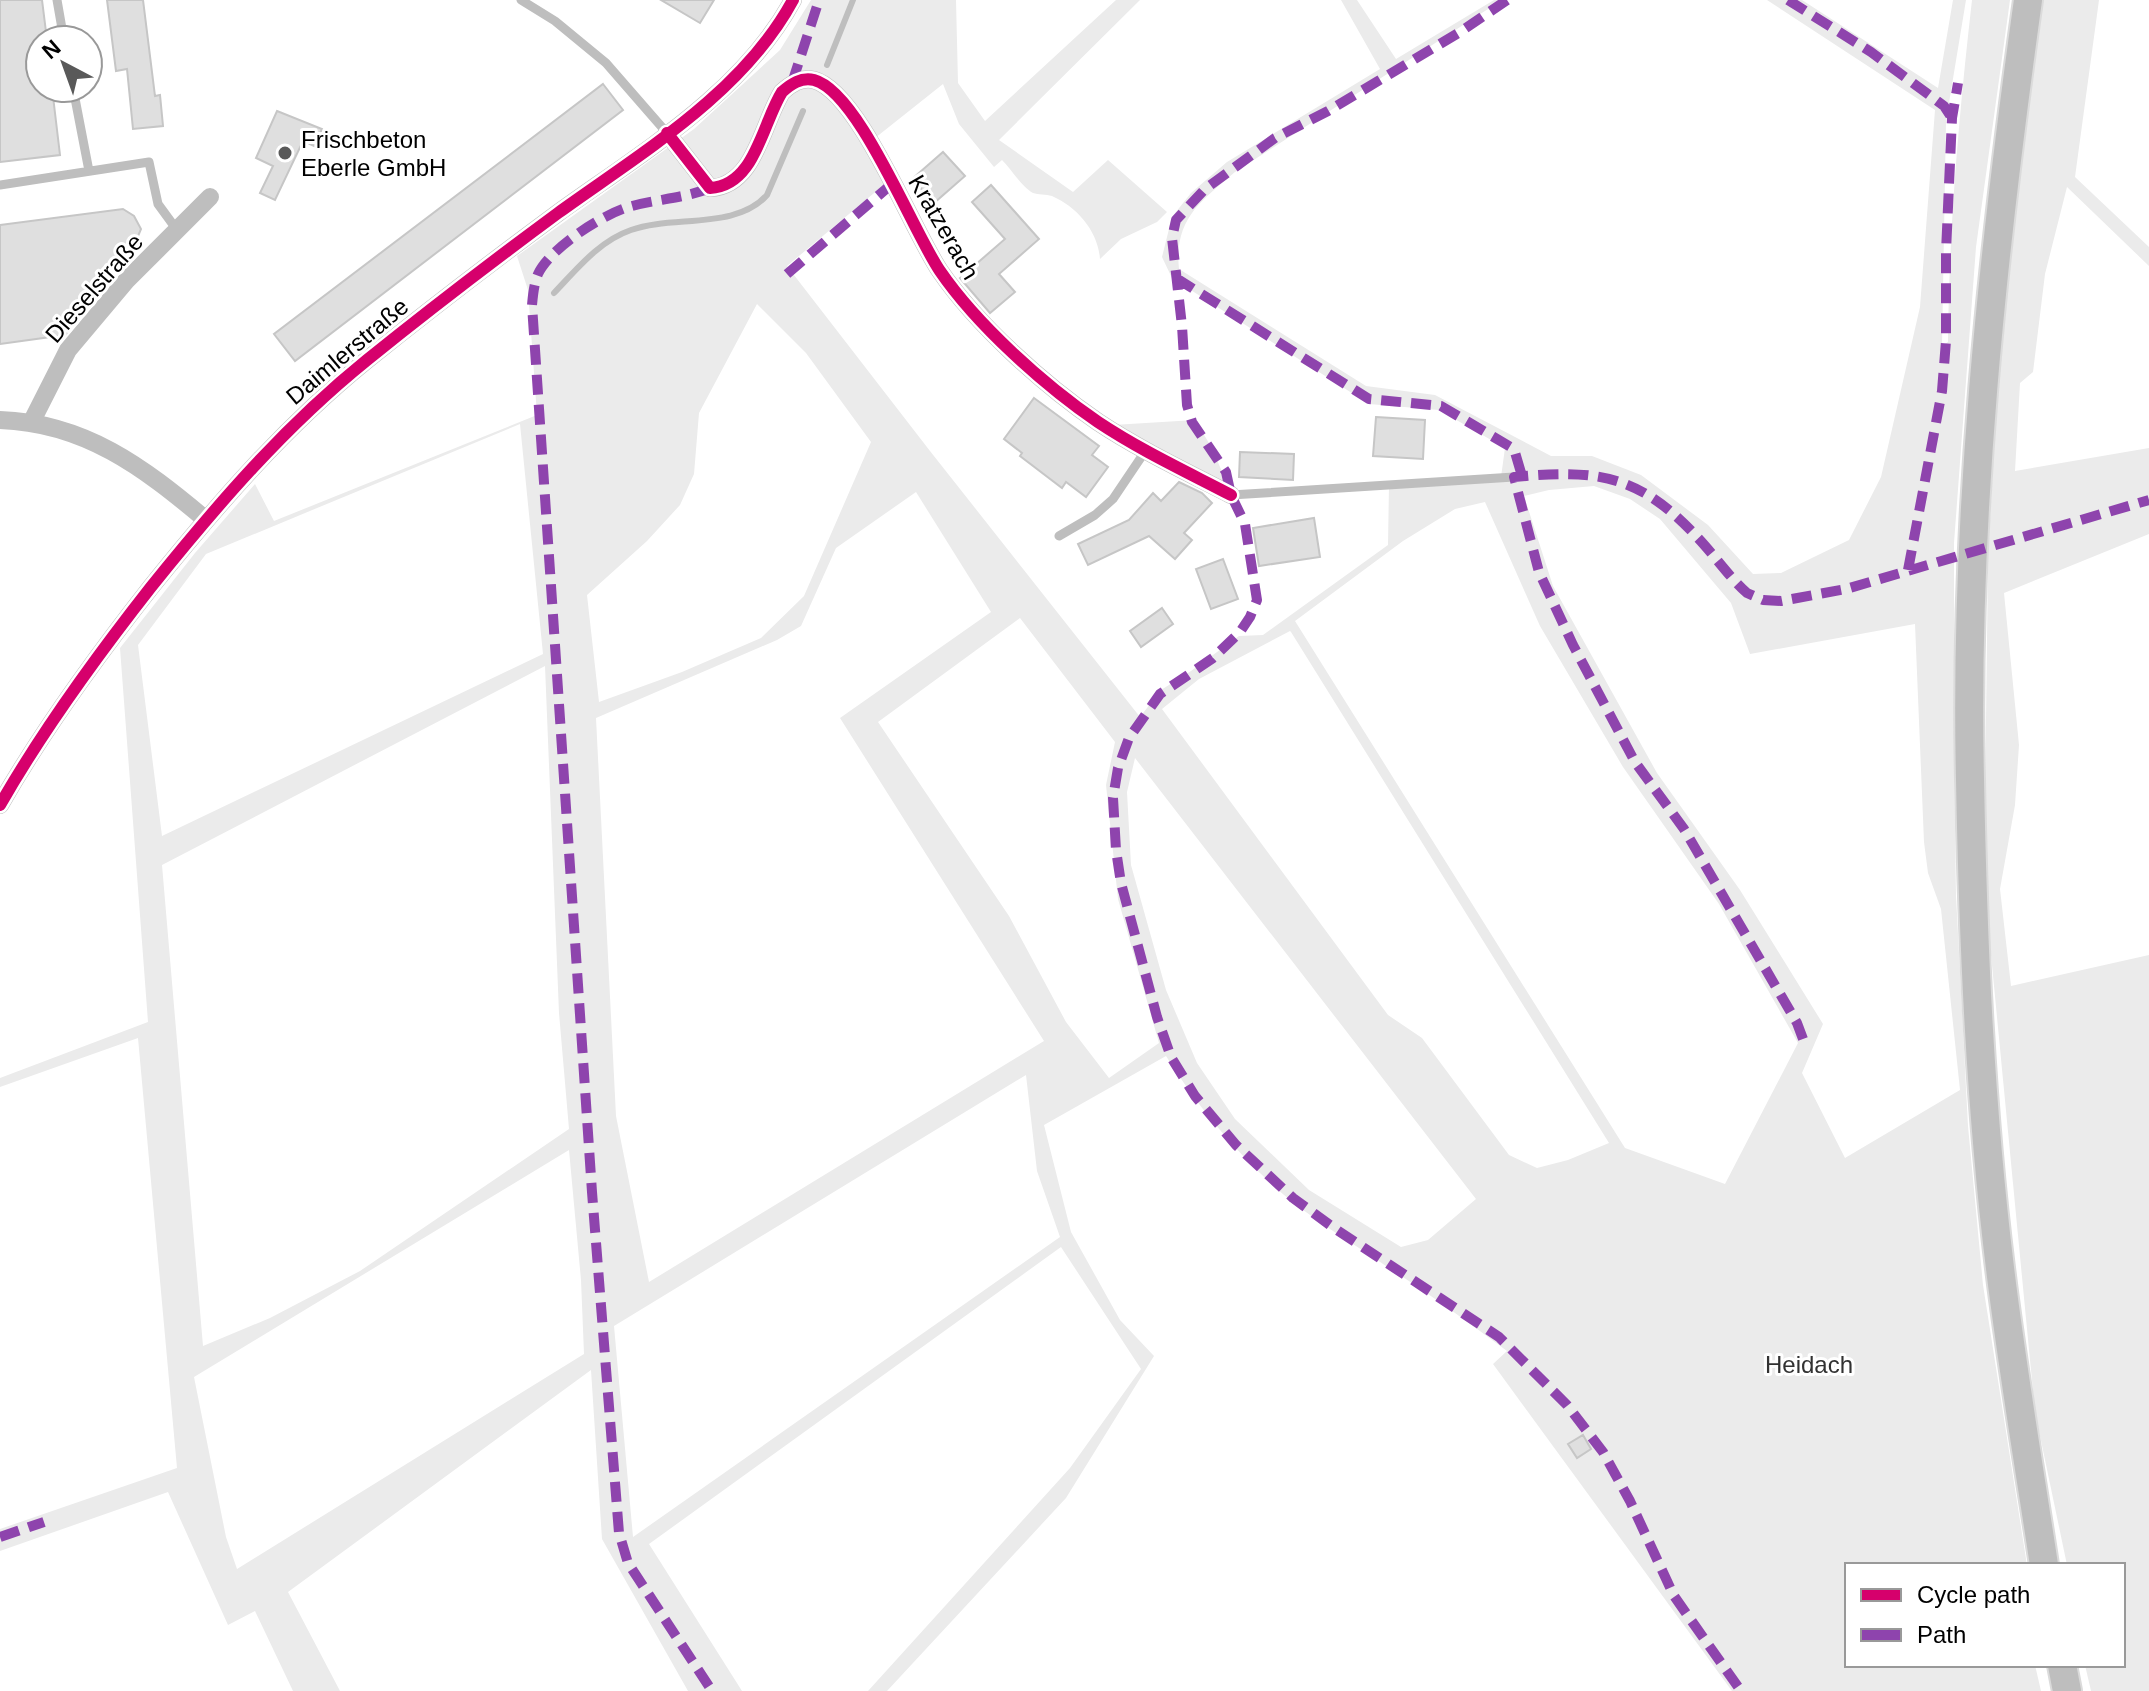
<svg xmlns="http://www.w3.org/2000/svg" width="2149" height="1691" font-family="Arial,sans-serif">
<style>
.green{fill:#ebebeb;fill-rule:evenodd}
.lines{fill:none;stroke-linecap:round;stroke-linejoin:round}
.stream{stroke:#bebebe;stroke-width:6}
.building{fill:#dfdfdf;stroke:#c6c6c6;stroke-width:2}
.primary-casing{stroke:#dbdbdb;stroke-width:32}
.service{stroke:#bebebe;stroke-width:9}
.minor{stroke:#bebebe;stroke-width:18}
.primary{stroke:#bebebe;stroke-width:28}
.quiet{stroke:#8e44ad;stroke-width:10;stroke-dasharray:20 10;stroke-linecap:butt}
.cycleway-casing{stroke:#fff;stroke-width:17}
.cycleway{stroke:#d6006c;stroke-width:12}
.poi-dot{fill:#595959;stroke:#fff;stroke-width:3}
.labels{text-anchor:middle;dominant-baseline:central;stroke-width:6;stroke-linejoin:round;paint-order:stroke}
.poi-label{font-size:24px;fill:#000;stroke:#fff;text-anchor:start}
.street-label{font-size:24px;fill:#000;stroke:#fff}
.park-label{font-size:24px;fill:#323232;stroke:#fff}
</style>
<rect width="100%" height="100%" fill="#fff"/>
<!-- green -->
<path class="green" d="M811 0H956L958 83 985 121 1116 0H1140L999 140 1073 192 1108 160 1167 212 1157 222 1121 239 1100 259C1098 231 1077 207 1052 196 1046 194 1038 195 1033 193 1022 187 1011 169 1002 160L994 167 959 124 943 84 865 146 886 183 787 266 930 451 1140 717 1161 690 1191 671 1239 636 1263 635 1388 545 1389 485 1501 477 1505 448 1439 410 1369 404 1172 278 1162 257 1172 217 1191 193 1227 162 1380 69 1341 0H1357L1396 59 1494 0H1502L1235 172C1200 202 1174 219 1179 269L1366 386 1435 395 1551 456H1592L1641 475 1708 525 1753 574 1781 573 1849 540 1881 477 1920 307 1935 110 1767 0H1802L1938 88 1953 0H1966L1946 121 1942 346 1948 342C1949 227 1959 114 1972 0H2010L1976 247 1954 543V764L1956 895 1968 1126 1983 1285 2027 1565H1847V1665H2035L2041 1691H1732L1493 1364 1507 1351C1467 1321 1428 1293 1386 1266 1354 1244 1320 1224 1290 1200 1241 1159 1200 1110 1166 1056L1044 1125 1071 1232 1120 1320 1154 1356 1066 1498 887 1691H868L1070 1468 1141 1369 1061 1247 649 1544 742 1691H688L602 1539 591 1370 288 1592 340 1691H293L255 1611 228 1625 168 1492 0 1551V1529L177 1468 138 1038 0 1087V1078L148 1022 120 648 195 553 255 484 274 521 537 415 528 290 517 256 694 129 780 50ZM757 304 806 353 871 442 804 596 761 638 682 672 599 702 587 595 647 541 680 505 694 474 699 413ZM520 424 543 654 162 836 138 645 206 554ZM1594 486 1630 499 1660 519 1731 603 1750 654 1915 624 1924 842 1928 873 1941 909 1960 1090 1845 1158 1802 1073 1823 1024 1740 890 1657 773 1553 586 1524 496 1549 490ZM916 492 991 612 840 718 1044 1041 649 1282 616 1116 596 718 777 640 801 626 836 548ZM1485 502 1540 626 1623 767 1719 904 1798 1043 1725 1184 1625 1148 1295 621 1403 541 1455 509ZM1020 618 1115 742 1106 785 1118 899 1159 1043 1109 1078 1066 1022 1009 916 878 722ZM1290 631 1291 632 1609 1143 1568 1160 1537 1168 1509 1155 1422 1038 1388 1015 1162 709 1199 679ZM545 666 559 1013 569 1129 360 1271 270 1318 203 1346 162 865ZM1135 758 1476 1199 1428 1240 1401 1247 1309 1190 1235 1119 1197 1063 1166 990 1131 865 1127 792ZM1026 1075 1037 1171 1060 1237 633 1537 614 1326ZM569 1150 581 1280 584 1354 237 1569 226 1537 194 1377Z
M2041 0H2099L2075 177 2149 247V266L2067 187 2045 274 2033 372 2020 383 2015 471 2149 448V534L2004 593 2019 745 2015 805 2000 889 2011 986 2149 955V1691H2091L2085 1665H2123V1565H2067L2035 1412 1984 882 1988 558 1998 373 2009 257Z
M1195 420 1212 448 1228 486 1113 425Z"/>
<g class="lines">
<!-- stream -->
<path class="stream" d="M827 65 853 0
M554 293C577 269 599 241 631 230 672 215 737 230 767 195L803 111"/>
</g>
<!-- building -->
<path class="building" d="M0 0H42L47 40H40V88H52L60 155 0 162Z
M107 0H143L155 96 160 95 163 126 133 129 127 69 116 71Z
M661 0H714L700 23Z
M603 84 623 110 295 361 274 334Z
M277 111 322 129 314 146 303 141 275 200 260 193 273 166 256 158Z
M943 152 965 176 934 203 912 179Z
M991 185 1039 239 999 274 1015 292 990 313 960 278 1005 239 972 202Z
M123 209 134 216 141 229 136 241 65 320 68 331 65 335 0 344V225Z
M1034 398 1099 446 1092 455 1108 467 1086 497 1066 482 1062 488 1020 456 1022 453 1004 439Z
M1376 417 1425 420 1423 459 1373 456Z
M1240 452 1294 454 1293 480 1239 477Z
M1179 482 1202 493 1212 503 1184 533 1192 540 1175 559 1149 536 1088 565 1078 544 1129 520 1153 493 1161 501Z
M1314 518 1320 557 1259 566 1253 528Z
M1223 559 1238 599 1211 609 1196 569Z
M1162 608 1173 624 1141 647 1130 631Z
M1583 1435 1591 1449 1577 1458 1568 1444Z"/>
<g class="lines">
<!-- primary casing -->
<g class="primary-casing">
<path id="primary" d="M2028 0C1992 257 1964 519 1970 779 1973 942 1980 1106 2000 1268 2012 1367 2029 1466 2044 1565
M2062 1665 2067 1691"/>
</g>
<!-- service -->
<path class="service" d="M57 0 64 40
M521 0 555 21 606 63 667 133
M73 88 89 171
M0 185 149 162 158 204 177 230
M1231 495 1514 477
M1059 536 1095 515 1113 499 1146 450"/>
<!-- minor -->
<path class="minor" d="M667 133 710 188C755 186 762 124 782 92 791 84 801 77 814 80 859 92 913 232 940 271 977 325 1044 385 1098 422 1140 450 1187 472 1231 495
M0 420C85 423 143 467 205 519
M32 421 68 350 126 281 210 197
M0 805C44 728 96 657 151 587 217 505 284 427 367 360 429 310 493 261 558 213 641 153 743 93 793 0"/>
<!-- primary -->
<use href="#primary" class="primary"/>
<!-- quiet -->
<path class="quiet" d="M1507 0 1460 32 1328 111 1275 138 1205 189 1176 220 1172 238 1182 326 1187 405 1192 422 1226 472 1231 495 1245 524 1257 600 1250 617 1240 632 1213 658 1160 694 1129 738 1118 768 1113 798 1116 850 1121 883 1157 1017 1171 1057 1195 1096 1236 1145 1293 1198 1334 1228 1499 1337 1567 1405 1603 1452 1630 1501 1674 1596 1741 1691
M1788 0 1871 52 1944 106 1952 118
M792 83 819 0
M710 188C685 198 658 199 632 206 604 213 550 248 538 274 534 284 533 294 532 305L592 1192 619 1533 628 1563 712 1691
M787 274 893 183
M1176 278 1369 399 1441 406 1514 449 1522 476
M1908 570 1942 391 1946 341V252L1952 118 1958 83
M1803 1039 1797 1023 1684 829 1635 762 1573 645 1539 572 1514 477C1597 469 1639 474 1698 538 1715 556 1729 577 1747 593L1763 600 1781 601 1846 589 2149 500
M0 1537 44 1522"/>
<!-- cycleway casing -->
<g class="cycleway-casing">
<path id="cycleway" d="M667 133 710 188C755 186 762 124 782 92 791 84 801 77 814 80 859 92 913 232 940 271 977 325 1044 385 1098 422 1140 450 1187 472 1231 495
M0 805C44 728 96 657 151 587 217 505 284 427 367 360 429 310 493 261 558 213 641 153 743 93 793 0"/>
</g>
<!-- cycleway -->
<use href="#cycleway" class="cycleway"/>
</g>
<!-- markers -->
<circle class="poi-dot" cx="285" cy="153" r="8"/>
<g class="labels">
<!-- poi labels -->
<g class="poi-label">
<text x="301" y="139">Frischbeton<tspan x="301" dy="28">Eberle GmbH</tspan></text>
</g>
<!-- street labels -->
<g class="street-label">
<text transform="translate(944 227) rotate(60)">Kratzerach</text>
<text transform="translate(94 288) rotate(-49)">Dieselstraße</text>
<text transform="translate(347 351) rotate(-40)">Daimlerstraße</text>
</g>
<!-- park labels -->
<g class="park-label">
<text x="1809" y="1364">Heidach</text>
</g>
</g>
<!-- legend -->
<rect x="1845" y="1563" width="280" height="104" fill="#ffffff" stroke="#999999" stroke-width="2"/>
<rect x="1861" y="1589" width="40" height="12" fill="#d6006c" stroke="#999999" stroke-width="2"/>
<text x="1917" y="1603" font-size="24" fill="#000000">Cycle path</text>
<rect x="1861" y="1629" width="40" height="12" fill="#8e44ad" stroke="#999999" stroke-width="2"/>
<text x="1917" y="1643" font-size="24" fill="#000000">Path</text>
<!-- north arrow -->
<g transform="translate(64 64) rotate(319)"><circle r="38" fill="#ffffff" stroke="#999999" stroke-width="2"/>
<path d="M0-6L14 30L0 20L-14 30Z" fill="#595959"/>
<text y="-12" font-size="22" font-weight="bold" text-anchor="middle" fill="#000000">N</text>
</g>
</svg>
